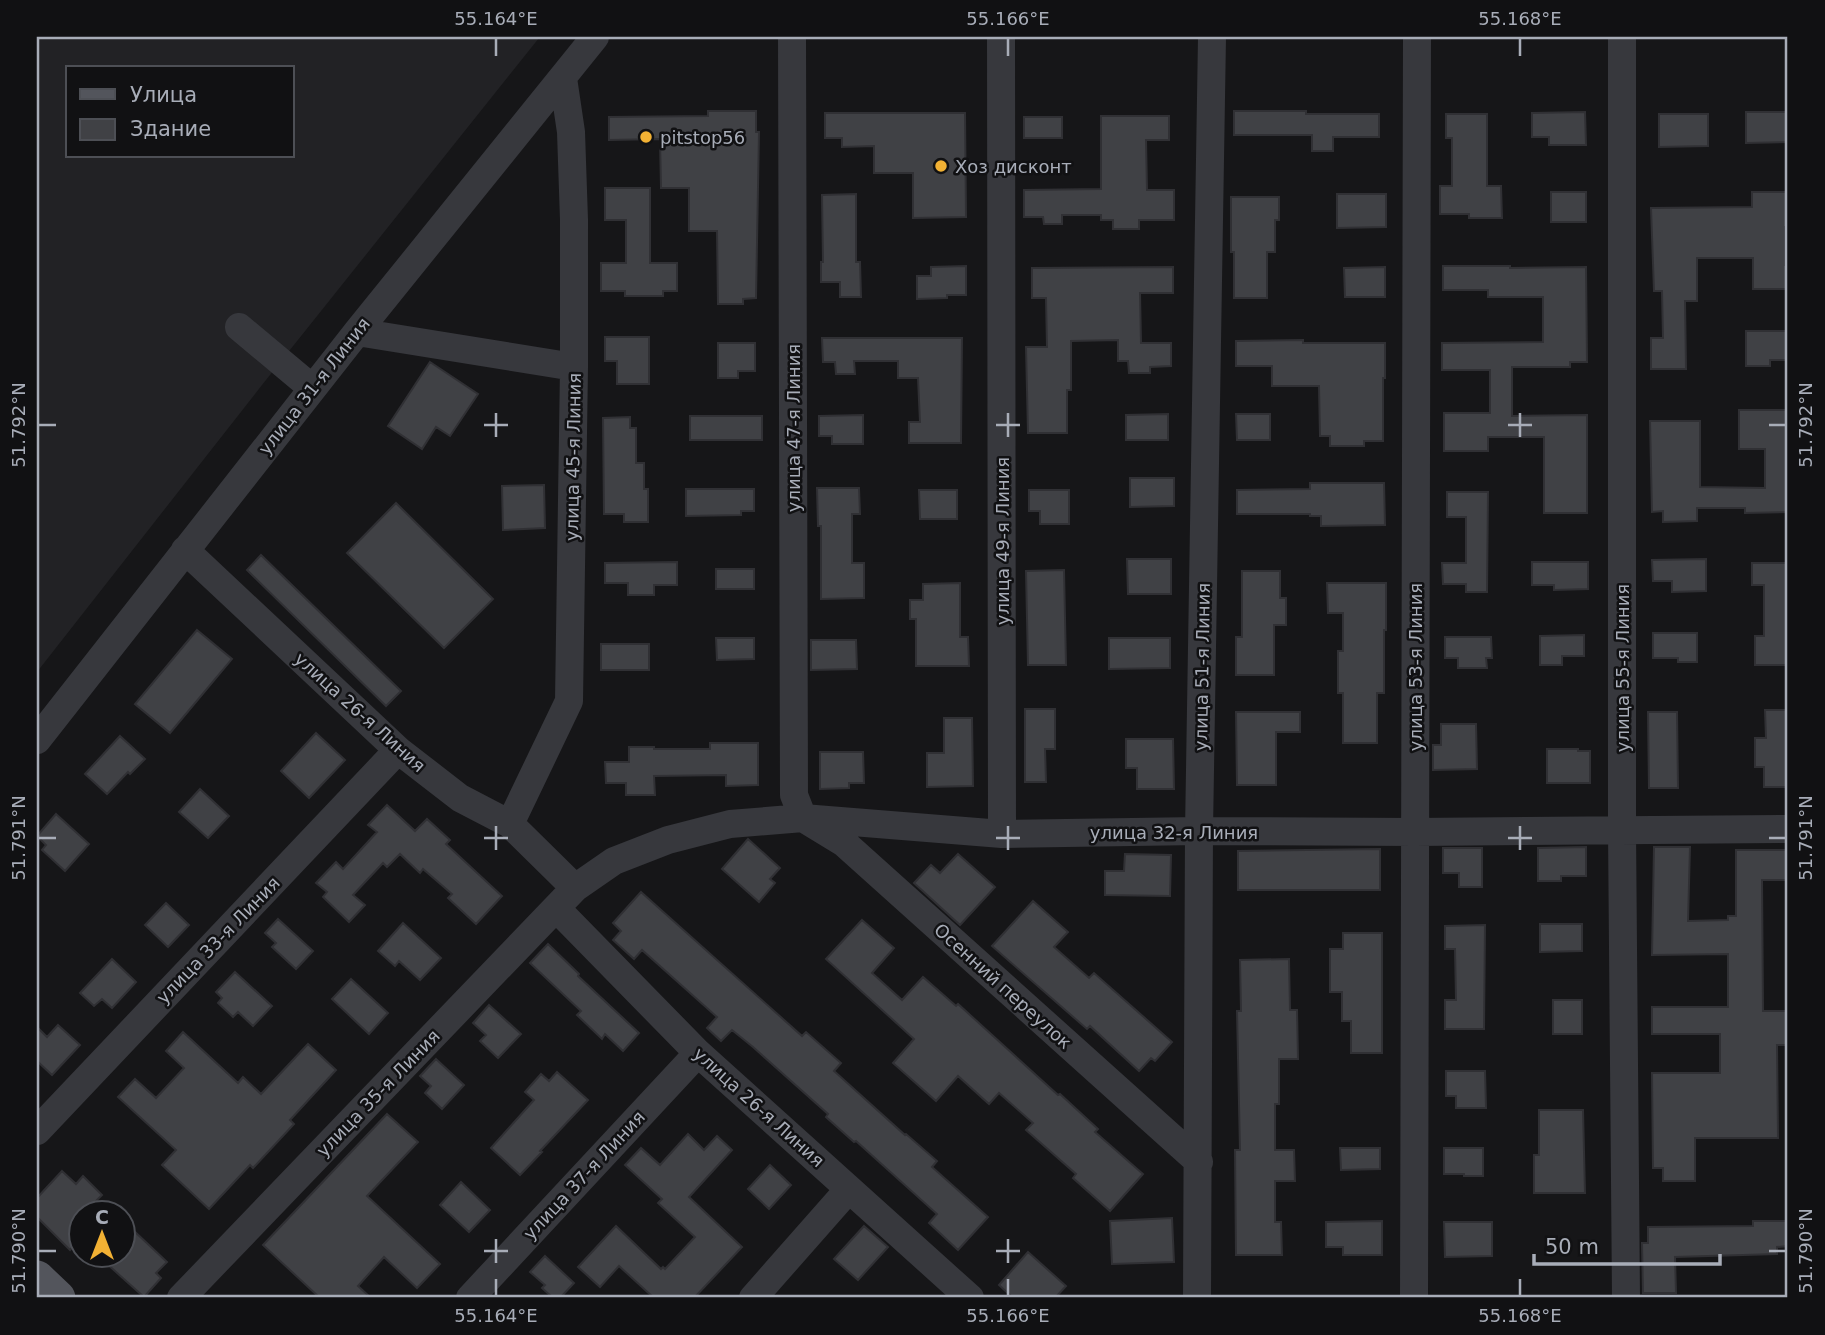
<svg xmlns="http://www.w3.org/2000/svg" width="1825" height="1335" font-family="'DejaVu Sans',sans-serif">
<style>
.built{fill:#222225;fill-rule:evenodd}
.building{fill:#404145;stroke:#303034;stroke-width:2}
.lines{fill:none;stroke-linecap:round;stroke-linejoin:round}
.minor{stroke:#37383d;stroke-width:28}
.major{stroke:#53555c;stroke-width:35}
.ticks{fill:none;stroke:#a8adb8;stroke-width:2.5}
.poi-dot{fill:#f2b134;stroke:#111113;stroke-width:2.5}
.labels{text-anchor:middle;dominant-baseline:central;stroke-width:5;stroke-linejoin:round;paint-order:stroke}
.poi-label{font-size:18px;fill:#a8adb8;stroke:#111113;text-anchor:start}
.street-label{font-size:18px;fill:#a8adb8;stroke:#111113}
.neatline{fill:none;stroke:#a8adb8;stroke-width:2.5}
.ticks-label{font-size:18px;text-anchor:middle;fill:#a8adb8}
</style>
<rect width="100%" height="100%" fill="#161618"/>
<!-- built -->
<path class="built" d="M37 37H537L539 38 262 385 37 672ZM68 68H292V156H68Z"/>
<!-- building -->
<path class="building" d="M708 111H756V132H759L756 298 743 299V304H718L717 231H689V188H661L660 139 609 140V117L708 116Z
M1234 111H1306V114H1379V137H1333V151H1312V135H1234Z
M1585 112 1586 145H1549V137H1532V113Z
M1746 112H1788V142L1746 143Z
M825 113H965L966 217 913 218V173H874V146L842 147V138H825Z
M1446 114H1487V186H1501L1502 218H1469V214H1440V186H1452V138H1446Z
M1659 114H1708V146L1659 147Z
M1101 116H1169V140H1146L1147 190H1174V220H1139V229H1113V220H1101V215H1062V224H1044L1043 217H1024V190L1101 189Z
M1024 117H1062V138H1024Z
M605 188H650V263H677V291H663V296H625V291H601V263H626V220H605Z
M1551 192H1586V222H1551Z
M1752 192H1788V227H1785V265H1788V289H1753V258H1697V301H1685L1686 369H1651V338H1663L1662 291H1654L1651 208 1752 207Z
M856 194V262H860L861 297H840V282H821V262H823L822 195Z
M1337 194H1386V227L1337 228Z
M1231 197H1279V220H1275V252H1267V298H1234V252H1231Z
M966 266V295H947V298L917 299V276H931V267Z
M1443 266H1510V268L1586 267 1587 362H1570V367H1512V416L1587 415V513H1544V437H1488V451H1444V413H1490V370H1442V343L1543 342V297H1488V290H1443Z
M1173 267V293H1140L1141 343H1171V366L1150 367V373H1129L1128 361H1118V340L1071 341V390H1067V433H1028L1026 347H1047L1046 298H1032V268Z
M1385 267V297H1345L1344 268Z
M1746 331H1788V360H1770V366H1746Z
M605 337H649V384H617V361H605Z
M822 338H962L961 443H909V422H920L918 378H898V361H854L855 374H836L835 362H823Z
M1303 340V343H1385V378H1383V441H1364V446H1330V436H1320L1319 386H1272V366H1236V341Z
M718 343H755V371H738V378H718Z
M430 362 478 394 450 436 436 427 422 449 388 426Z
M1739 410H1788V512L1745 513V508H1697V521L1663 522V511L1652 512 1650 421H1700V487L1765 488V449H1739Z
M1168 414V440H1126V415Z
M1236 414H1270V440H1237Z
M863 415V444H832V436H819V416Z
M690 416H762V440H690Z
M630 417V428H636V463H644V489H648V522H624V514H604L603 418Z
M1130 478H1174V506L1130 507Z
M1310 483H1384L1385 525 1321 526V516H1310V514H1237V490L1310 489Z
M544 485 545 528 503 530 502 486Z
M817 488H859L860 514H852V563H864V598L821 599V526H818Z
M686 489H754V511H741V515L686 516Z
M919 490H957V519H920Z
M1029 490H1069V524H1040V511H1029Z
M1447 492H1488L1487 592H1466V584H1443L1442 563H1466V517H1447Z
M396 503 493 599 444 648 347 553Z
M261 555 401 691 386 706 247 570Z
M1127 559H1171V594H1128Z
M1706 559V591L1672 592V581H1653L1652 560Z
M677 562V585H654V595H628V583H605V563Z
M1532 562H1588V589L1554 590V585H1532Z
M1752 563H1788V665H1755V636H1764V585H1752Z
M716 569H754V589H716Z
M1064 570 1066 665H1028L1026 571Z
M1242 571H1280V598H1286V625H1274V675H1236V637H1242Z
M960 583V637H968L969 666H916V619H910V600H923V584Z
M1327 583H1386V630H1384V693H1377V743H1343V693H1338V651H1343V613H1328Z
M197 630 232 659 170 733 135 704Z
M1653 633H1697V662H1678V658H1653Z
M1584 635V656H1562V665H1540V636Z
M1445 637H1491L1492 658H1486L1487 668H1458V658H1445Z
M716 638H754V659L717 660Z
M1109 638H1170V668L1109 669Z
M811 640H856L857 669 811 670Z
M601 644H649V670H601Z
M1025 709H1055V749H1045L1046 782H1025Z
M1765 710H1788V787H1764V767H1755V738H1766Z
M1236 712H1300V732H1276V785H1237Z
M1648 712H1677L1678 788H1649Z
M944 718H972L973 786 927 787V753H944Z
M1441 724H1476L1477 769 1433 770V745H1441Z
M316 733 345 760 309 798 281 771Z
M120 736 145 759 130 774 128 772 107 794 85 774Z
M1126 739H1173L1174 789H1137V768H1126Z
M710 743H758V785L726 786V775L654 776 655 795H626V783H606L605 762H629V747H654V749H710Z
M1547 749H1578V751H1590V783H1547Z
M820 752H863L864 783H849V788L820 789Z
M200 789 229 816 208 838 179 812Z
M387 805 415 831 427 819 450 840 446 844 502 896 476 924 448 898 452 894 423 869 420 873 400 854 387 867 383 863 353 895 365 905 349 922 323 897 327 892 316 883 336 862 343 869 377 832 368 825Z
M56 814 89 844 65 871 42 850 46 845 37 836Z
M748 839 780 868 770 879 775 883 759 902 722 869Z
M1586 847V876H1561V881H1538V848Z
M1654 847H1690L1688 921 1728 920V916H1736V850H1788V880H1762L1763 1011H1788V1045H1777L1778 1138H1695V1181H1663V1168H1653L1652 1073H1720V1034H1652V1007H1728V954L1652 955Z
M1443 848H1482V887H1459V873H1443Z
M1380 849V890H1238V851Z
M958 854 995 887 960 925 914 883 931 865 940 873Z
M1125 854 1171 855 1170 896 1105 895V871H1124Z
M641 892 802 1036 806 1032 841 1063 834 1071 905 1135 906 1134 937 1161 932 1167 988 1217 958 1250 929 1223 937 1214 856 1141 854 1142 826 1117 828 1114 753 1047 732 1030 721 1041 707 1028 717 1017 642 950 634 959 613 940 621 931 613 923Z
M1033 901 1068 932 1054 947 1089 978 1094 973 1172 1042 1155 1061 1151 1058 1139 1071 1090 1026 1087 1029 992 946Z
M166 903 189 925 168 947 145 925Z
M278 919 313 951 296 969 272 947 276 943 265 933Z
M862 920 894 948 872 973 902 1000 923 977 956 1006 958 1004 1058 1095 1060 1094 1098 1129 1095 1132 1143 1174 1110 1211 1073 1178 1076 1174 1026 1130 1033 1123 999 1093 989 1104 958 1076 936 1101 893 1063 914 1039 826 959Z
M403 923 441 958 420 980 399 961 395 966 378 951Z
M1540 924H1582V951L1540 952Z
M1485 925 1484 1029H1445V1000H1456L1455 949H1445V926Z
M1343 933H1382V1053H1351V1021H1342V992H1330V949H1343Z
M548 944 579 974 578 976 639 1033 623 1051 605 1034 602 1039 577 1015 581 1011 530 963Z
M112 959 136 982 112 1008 102 999 94 1006 80 993Z
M1289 959 1290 1010H1297L1298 1059H1279V1104H1275V1150H1294L1295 1181H1275V1222H1281L1282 1255H1236L1235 1150H1240L1237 1011H1241L1240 960Z
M235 972 272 1006 253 1026 238 1012 233 1017 218 1003 222 998 216 992Z
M351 979 388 1013 369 1034 332 999Z
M1553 1000H1582V1034H1553Z
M489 1005 521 1034 498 1058 480 1041 486 1035 473 1023Z
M58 1025 80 1045 52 1075 37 1061V1027L47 1037Z
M183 1032 238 1083 243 1077 261 1094 308 1044 336 1070 290 1120 294 1124 253 1168 250 1165 209 1209 162 1165 176 1150 118 1097 135 1079 156 1098 184 1068 166 1051Z
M436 1059 464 1085 442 1109 425 1093 431 1086 420 1076Z
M1446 1071H1485L1486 1108H1456V1096H1446Z
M557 1072 588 1100 540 1151 542 1152 520 1175 491 1148 534 1100 525 1092 541 1074 549 1081Z
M1539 1110H1583L1585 1193H1534V1155H1539Z
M387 1114 418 1142 367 1196 440 1264 417 1288 384 1257 358 1286 371 1298H320L263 1245Z
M688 1134 704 1150 717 1136 732 1150 689 1197 742 1247 694 1298H654L619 1266 600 1287 578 1267 616 1226 661 1269 663 1267 665 1269 695 1237 658 1203 662 1199 625 1165 641 1148 660 1165Z
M1340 1148H1380V1169L1341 1170Z
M1444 1148H1483V1176H1464V1174H1444Z
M770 1165 791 1185 769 1209 748 1189Z
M62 1171 76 1184 83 1176 102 1195 95 1202 106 1213H80V1239L70 1250 37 1217V1198Z
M461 1182 490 1210 469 1232 440 1205Z
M1172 1218 1174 1262 1112 1264 1110 1221Z
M1382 1221V1255H1343V1247H1326V1222Z
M1753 1221H1788V1246L1777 1247V1254L1675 1257 1676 1293H1643L1642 1243H1648V1227L1753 1226Z
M1444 1222H1492V1256L1445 1257Z
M864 1226 888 1247 858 1280 834 1259Z
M133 1230 167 1262 156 1273 161 1278 144 1297 97 1255H122V1241Z
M1028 1252 1066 1286 1055 1298H1013L999 1285Z
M545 1256 574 1283 560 1298H553L542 1288 545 1285 530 1272Z"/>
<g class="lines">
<!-- minor -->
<path class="minor" d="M792 37 794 795 803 818 844 843 1199 1162
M1001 37 1002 834
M1622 37V830L1626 1298
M239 327 312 388
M357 332 574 367
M185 550 398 750 460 798 510 824 575 888
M37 740 357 332 595 37
M510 824 569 701 574 367V220L571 132 563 78
M556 908 698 1053 970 1298
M37 1131 398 750
M181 1298 575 888 614 861 668 840 730 824 803 818 1002 834 1199 831 1415 832 1788 829
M470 1298 698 1053
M753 1298 849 1189
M1197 1298 1199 831 1212 37
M1414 1298 1417 37"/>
<!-- major -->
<path class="major" d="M37 1278 58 1298"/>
</g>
<!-- ticks -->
<path class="ticks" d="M496 38V56M1008 38V56M1520 38V56M496 413V437M1008 413V437M1520 413V437M38 425H56M484 425H508M996 425H1020M1508 425H1532M1769 425H1786M496 826V850M1008 826V850M1520 826V850M38 838H56M484 838H508M996 838H1020M1508 838H1532M1769 838H1786M496 1239V1263M1008 1239V1263M38 1251H56M484 1251H508M996 1251H1020M1769 1251H1786M496 1279V1296M1008 1279V1296M1520 1279V1296"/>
<!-- markers -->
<g class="poi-dot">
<circle cx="646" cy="137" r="7"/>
<circle cx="941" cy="166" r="7"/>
</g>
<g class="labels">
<!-- poi labels -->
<g class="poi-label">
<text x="660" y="137">pitstop56</text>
<text x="955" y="166">Хоз дисконт</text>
</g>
<!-- street labels -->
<g class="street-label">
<text transform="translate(314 386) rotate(-52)">улица 31-я Линия</text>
<text transform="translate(793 428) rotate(-90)">улица 47-я Линия</text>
<text transform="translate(573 457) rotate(-89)">улица 45-я Линия</text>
<text transform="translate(1002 541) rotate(-90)">улица 49-я Линия</text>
<text transform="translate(1202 667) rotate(-89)">улица 51-я Линия</text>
<text transform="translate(1415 667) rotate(-90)">улица 53-я Линия</text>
<text transform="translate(1622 668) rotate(-90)">улица 55-я Линия</text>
<text transform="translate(360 712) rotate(42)">улица 26-я Линия</text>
<text x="1174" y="832">улица 32-я Линия</text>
<text transform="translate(218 940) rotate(-46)">улица 33-я Линия</text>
<text transform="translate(1003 986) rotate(42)">Осенний переулок</text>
<text transform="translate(378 1093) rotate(-46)">улица 35-я Линия</text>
<text transform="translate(759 1107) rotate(42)">улица 26-я Линия</text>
<text transform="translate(584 1175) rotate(-47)">улица 37-я Линия</text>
</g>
</g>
<!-- border -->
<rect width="1825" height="1335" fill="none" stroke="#111113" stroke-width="77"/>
<!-- legend -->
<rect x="66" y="66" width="228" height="91" fill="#111113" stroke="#4d4f55" stroke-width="2"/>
<rect x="80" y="89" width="35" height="10" fill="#53555c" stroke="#4d4f55" stroke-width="2"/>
<text x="130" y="102" font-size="21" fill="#a8adb8">Улица</text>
<rect x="80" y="119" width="35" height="21" fill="#404145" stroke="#4d4f55" stroke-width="2"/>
<text x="130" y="136" font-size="21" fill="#a8adb8">Здание</text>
<!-- north arrow -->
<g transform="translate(102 1234)"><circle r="33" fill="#111113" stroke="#4d4f55" stroke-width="2"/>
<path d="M0-5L12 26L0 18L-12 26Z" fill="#f2b134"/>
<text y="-10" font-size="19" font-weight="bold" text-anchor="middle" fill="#a8adb8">С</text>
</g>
<!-- scale -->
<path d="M1534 1254v10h186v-10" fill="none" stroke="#a8adb8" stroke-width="3.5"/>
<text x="1545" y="1254" font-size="21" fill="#a8adb8" stroke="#111113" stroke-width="5" paint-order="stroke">50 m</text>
<rect x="38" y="38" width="1748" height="1258" class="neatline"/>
<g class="ticks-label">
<text x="496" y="25">55.164°E</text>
<text x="1008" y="25">55.166°E</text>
<text x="1520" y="25">55.168°E</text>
<text transform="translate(19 425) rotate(-90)" y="6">51.792°N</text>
<text transform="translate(1806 425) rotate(-90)" y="6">51.792°N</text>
<text transform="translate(19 838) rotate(-90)" y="6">51.791°N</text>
<text transform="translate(1806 838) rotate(-90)" y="6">51.791°N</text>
<text transform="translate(19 1251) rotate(-90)" y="6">51.790°N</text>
<text transform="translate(1806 1251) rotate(-90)" y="6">51.790°N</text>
<text x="496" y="1322">55.164°E</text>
<text x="1008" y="1322">55.166°E</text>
<text x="1520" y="1322">55.168°E</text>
</g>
</svg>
